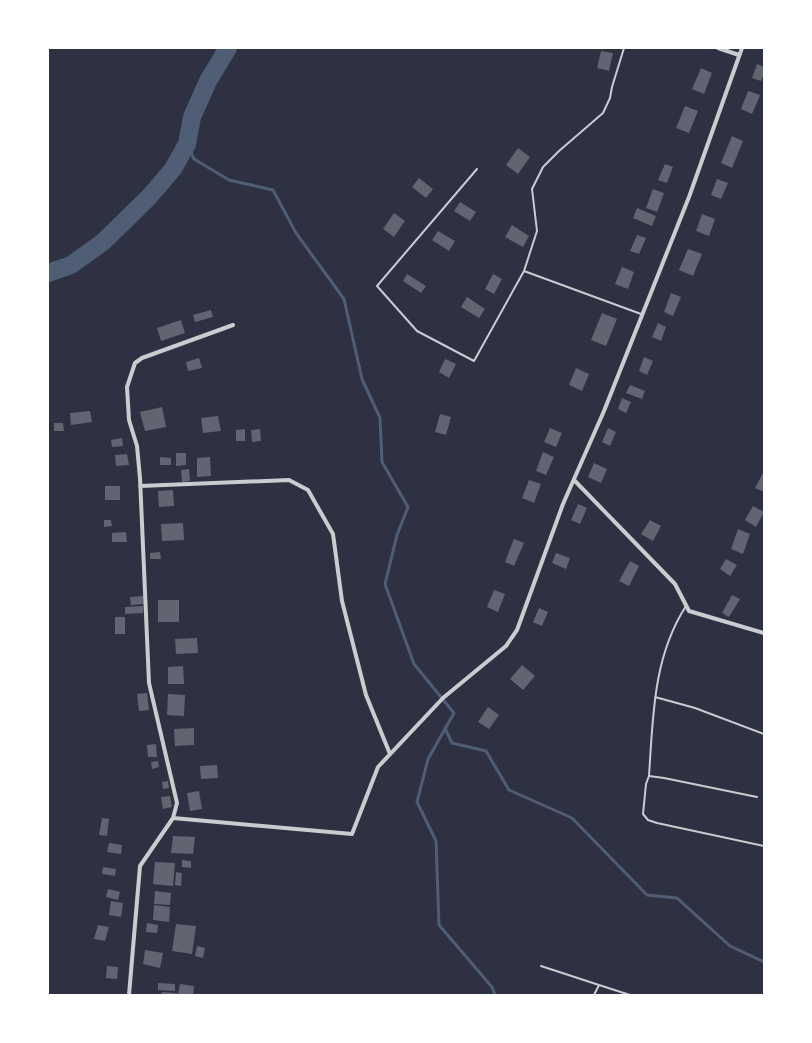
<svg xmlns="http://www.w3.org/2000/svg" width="812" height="1043" font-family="'Alegreya Sans',sans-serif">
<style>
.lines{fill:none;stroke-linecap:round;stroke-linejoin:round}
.stream{stroke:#4f5d75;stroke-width:3}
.river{stroke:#4f5d75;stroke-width:18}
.building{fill:#626471}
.service{stroke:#caccd0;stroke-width:2}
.minor{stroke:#caccd0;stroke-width:4}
</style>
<rect width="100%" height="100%" fill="#2d3142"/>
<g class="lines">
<!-- stream -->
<path class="stream" d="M187 144 194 159 229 180 273 190 296 233 344 299 362 379 380 418 382 462 408 507 397 535 385 584 414 664 454 713 428 759 417 802 436 841 439 925 492 987 495 995
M445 728 452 743 486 751 509 790 572 818 647 895 677 898 730 946 764 962"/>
<!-- river -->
<path class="river" d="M48 273 71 265 103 242 149 197 173 169 187 144 192 117 208 81 228 48"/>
</g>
<!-- building -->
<path class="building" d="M601 51 613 53 609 71 597 68Z
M757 64 764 67V74L761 81 752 78Z
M701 68 712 73 704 94 692 89Z
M748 91 760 95 752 114 741 109Z
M685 106 698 111 689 133 676 128Z
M732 136 743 141 732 168 721 163Z
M518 148 530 157 518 174 506 165Z
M665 164 673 167 667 183 658 180Z
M419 178 433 189 426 198 412 187Z
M717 179 728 183 721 199 711 195Z
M653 189 664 193 657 212 646 208Z
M460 202 476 212 470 221 454 211Z
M637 208 656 216 652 226 633 218Z
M394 213 405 221 394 237 383 229Z
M702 214 715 219 709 236 696 231Z
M512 225 529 236 523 247 505 237Z
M438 231 455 241 449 251 432 240Z
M637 235 646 238 639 254 630 251Z
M688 249 702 254 693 276 679 270Z
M622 267 634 272 628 289 615 284Z
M407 274 426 286 421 293 403 281Z
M493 274 502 279 494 294 485 289Z
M671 293 681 297 673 316 664 312Z
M467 297 485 309 479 318 461 307Z
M211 310 213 317 195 322 193 315Z
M602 313 617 319 606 346 591 340Z
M181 320 185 333 161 341 157 328Z
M658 323 666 327 661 341 652 337Z
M644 357 653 361 647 375 639 371Z
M199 358 202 368 188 371 186 362Z
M445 359 456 364 449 378 439 372Z
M576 368 589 374 582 391 569 385Z
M630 385 645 391 642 399 626 393Z
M622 398 631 402 626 413 618 409Z
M162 407 166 427 145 431 140 412Z
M90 411 92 422 71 425 70 413Z
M440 414 451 417 446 435 435 432Z
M218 416 221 431 203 433 201 418Z
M54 423H63L64 431H54Z
M550 428 562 433 556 447 544 442Z
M608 428 616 432 610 446 602 442Z
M245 429V441H236V430Z
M260 429 261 441 252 442 251 430Z
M122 438 123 446 112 447 111 440Z
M543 452 554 457 546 475 536 471Z
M176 453H186V465L176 466Z
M127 454 129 465 116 466 115 455Z
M160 457 171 458V465H160Z
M210 457 211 476 197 477V458Z
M594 463 607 469 601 483 588 477Z
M189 469 190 481 182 482 181 470Z
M763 473H764V492L755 488Z
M529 480 541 484 534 503 522 498Z
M105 486H120V500H105Z
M173 490 174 506 159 507 158 491Z
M578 504 587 508 580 524 571 520Z
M753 506 764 512 756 527 745 520Z
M104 520H111L112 526 104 527Z
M650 520 661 526 653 541 641 534Z
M183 523 184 540 162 541 161 524Z
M738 529 750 534 743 554 731 549Z
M126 532 127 542H112V533Z
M514 539 524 543 514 566 505 562Z
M160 552 161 559H150V553Z
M556 553 570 558 566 569 552 563Z
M726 559 737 565 730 576 720 569Z
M630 561 639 566 629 586 619 581Z
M494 590 505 594 498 612 487 607Z
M732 595 740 599 729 617 722 613Z
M143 596 144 604 131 605 130 597Z
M158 600H179V622H158Z
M143 606V613L125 614V607Z
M539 608 548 612 542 626 533 622Z
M115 617H125V634H115Z
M197 638 198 653 176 654 175 639Z
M522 665 535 676 523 690 510 679Z
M183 666 184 684H168V667Z
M147 693 149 710 139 711 137 694Z
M168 694 185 695 184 716 167 715Z
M488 707 499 715 489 729 478 722Z
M194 728V745L175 746 174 729Z
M156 744 157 757H148L147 745Z
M158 761 159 767 152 769 151 762Z
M217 765 218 778 201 779 200 766Z
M168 781 169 788 163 789 162 782Z
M199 791 202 809 190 811 187 793Z
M170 796 172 807 163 809 161 797Z
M102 818 109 819 107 836 99 835Z
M173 836 195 837 193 854 171 853Z
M109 843 122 845 121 854 107 852Z
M182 860 191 861V868L182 867Z
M155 862 175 863 173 886 153 884Z
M103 867 116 869 115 876 102 874Z
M176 872 182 873 181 886 175 885Z
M108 889 120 892 118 900 106 897Z
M155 891 171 893 170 905 154 904Z
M111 901 123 903 121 917 109 915Z
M154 905 170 907 169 922 153 920Z
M147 923 158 925 157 933 146 932Z
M176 924 196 926 192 954 172 951Z
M98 925 109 927 105 941 94 939Z
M197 946 205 948 203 958 195 956Z
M145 950 163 953 160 968 143 964Z
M107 966 118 967 117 979 106 978Z
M158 983 175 984V991L158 990Z
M180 984 194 986 193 995H178Z
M162 992 177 993V995H161Z"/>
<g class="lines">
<!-- service -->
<path class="service" d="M477 169 377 286 417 331 474 361 524 271 537 231 532 189 543 167 559 151 603 113 610 98 612 87 624 48
M524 271 641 314
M686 606C653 657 653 717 649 776L646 784 643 814 648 820 657 823 764 846
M655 697 695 708 764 734
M649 776 664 778 757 797
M541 966 599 985 594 995
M599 985 630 995"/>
<!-- minor -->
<path class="minor" d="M718 48 739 55
M574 480 675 584 689 611 764 633
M140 486 289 480 308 490 333 534 342 601 366 695 390 754
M173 818 177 803 149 683 140 478 137 446 129 420 127 387 135 363 142 358 233 325
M129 995 140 866 173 818 352 834 378 767 443 698 506 646 517 630 563 504 604 411 689 197 742 48"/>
</g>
<!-- border -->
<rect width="812" height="1043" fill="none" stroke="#ffffff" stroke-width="98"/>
</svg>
